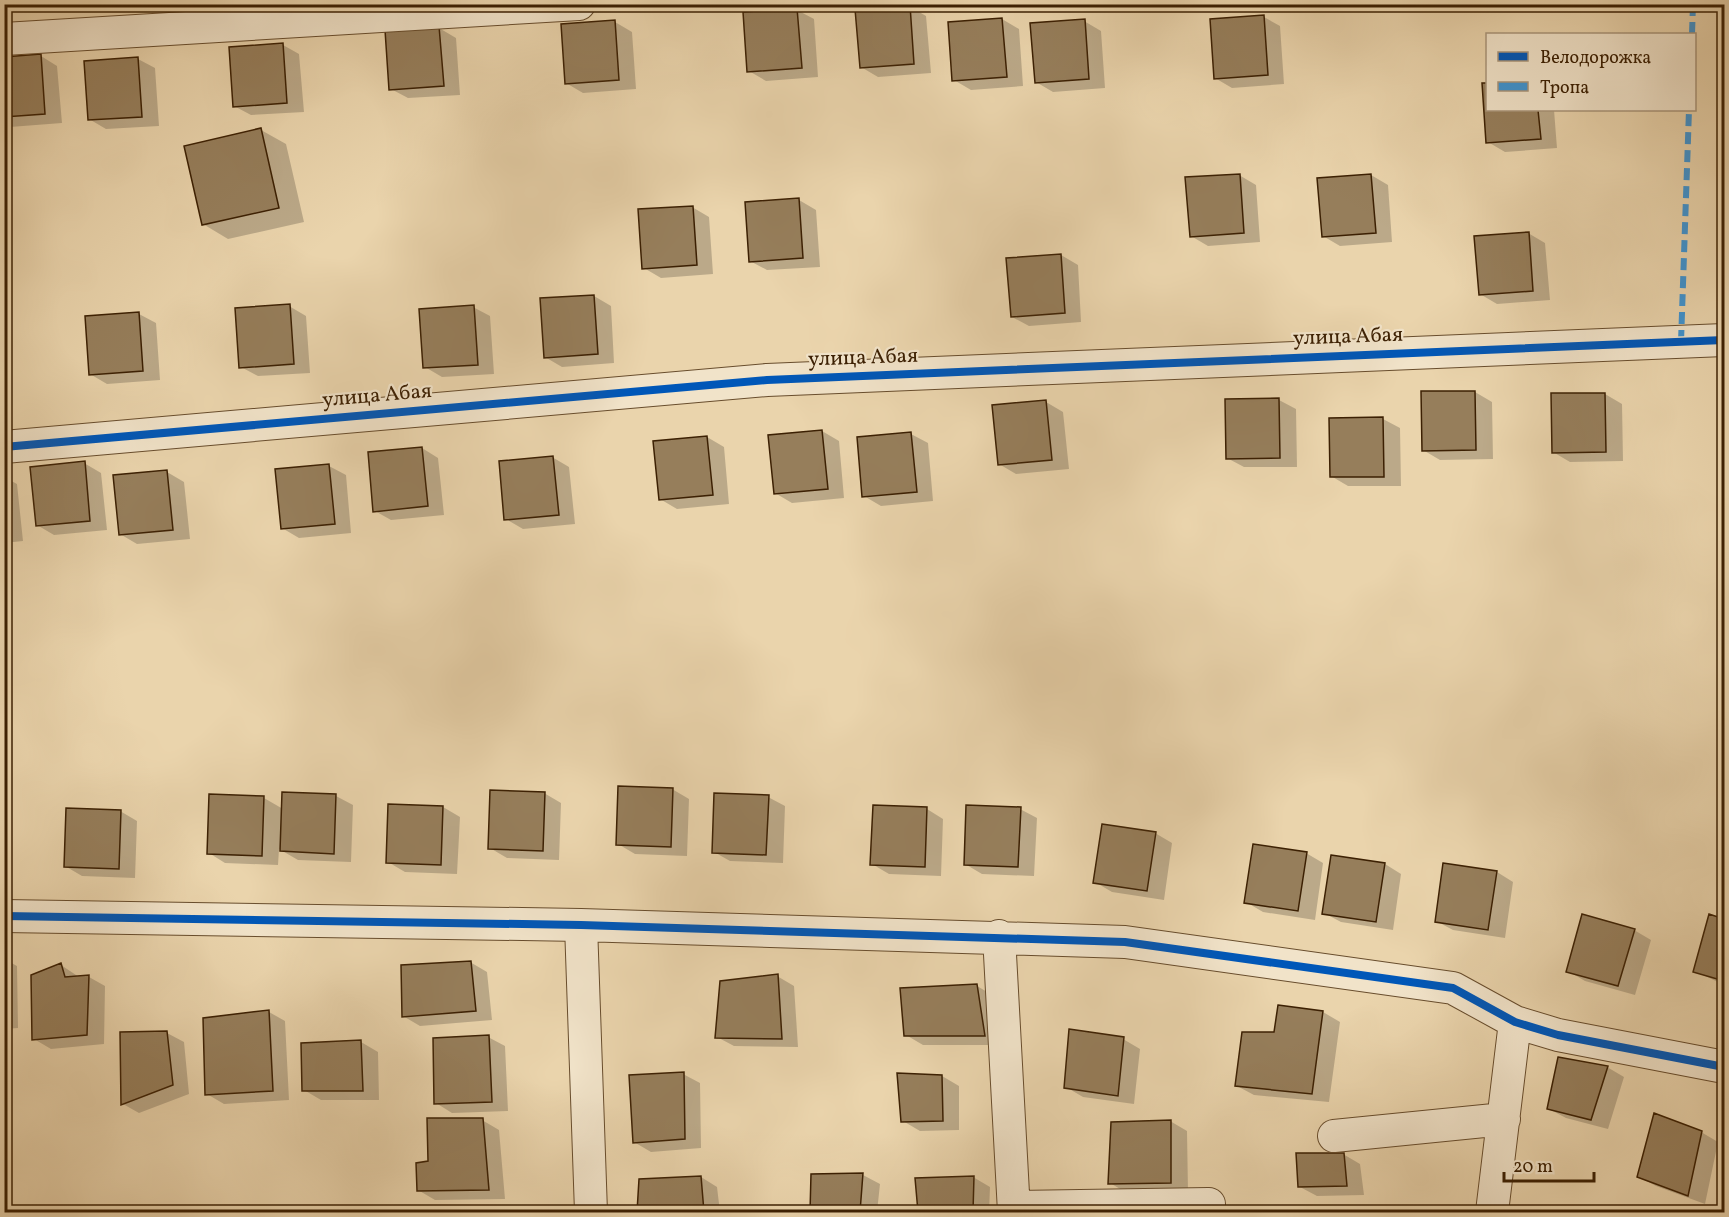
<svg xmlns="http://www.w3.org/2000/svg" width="1729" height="1217" font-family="Vollkorn,serif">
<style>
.shadow{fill:#0003}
.building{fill:#967e5b;stroke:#3c2003;stroke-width:1.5}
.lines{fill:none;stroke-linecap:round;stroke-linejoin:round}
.minor-casing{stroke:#684d2d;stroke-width:34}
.minor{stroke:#f1e3c9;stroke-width:32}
.quiet{stroke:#3f94d1;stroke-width:6;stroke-dasharray:12 6;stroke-linecap:butt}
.cycleway-casing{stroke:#f1e3c9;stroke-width:11}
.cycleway{stroke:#0057b8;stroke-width:8}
.labels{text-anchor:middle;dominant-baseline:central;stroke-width:4.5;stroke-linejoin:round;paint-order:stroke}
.street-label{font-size:21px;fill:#3c2003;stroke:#f1e3c9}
</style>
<rect width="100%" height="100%" fill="#ead4ac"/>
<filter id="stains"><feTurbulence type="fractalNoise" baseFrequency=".00333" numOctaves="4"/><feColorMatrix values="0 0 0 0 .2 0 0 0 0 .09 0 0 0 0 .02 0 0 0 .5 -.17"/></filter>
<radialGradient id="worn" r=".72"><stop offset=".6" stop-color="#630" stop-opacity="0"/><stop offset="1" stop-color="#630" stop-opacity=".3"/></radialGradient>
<!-- shadow -->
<path class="shadow" d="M909 6 926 16 931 73 878 77 861 67Z
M797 10 814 19 818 77 766 81 749 71Z
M1264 17 1280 26 1284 84 1232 88 1215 78Z
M1002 19 1019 29 1023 86 971 90 954 80 950 23Z
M1084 21 1101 31 1105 88 1053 92 1036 82Z
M615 22 632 32 636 89 583 93 566 83Z
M439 28 456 38 460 95 408 98 391 89Z
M283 45 299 54 304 112 251 115 234 106Z
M41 56 57 66 62 123 10 127 4 124V59Z
M138 59 155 68 159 126 106 129 89 119Z
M1488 110H1554L1557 148 1505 152 1488 142Z
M261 130 286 144 304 222 228 239 203 224Z
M1239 175 1256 185 1260 242 1208 246 1191 236Z
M1371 175 1388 185 1392 242 1340 246 1323 236Z
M799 200 816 210 820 267 767 270 750 261Z
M692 207 709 217 713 274 661 278 644 268Z
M1528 233 1545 243 1550 300 1497 304 1480 294Z
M1061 255 1078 265 1081 322 1029 326 1012 317Z
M594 296 611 306 614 363 562 367 545 357Z
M289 306 306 316 310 373 258 376 241 367Z
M473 307 490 316 494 374 442 377 425 367Z
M139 314 156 323 160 380 107 384 90 374Z
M1475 392 1492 402 1493 459 1440 460 1423 450Z
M1605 394 1622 404 1623 461 1570 462 1553 452Z
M1279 400 1296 409 1297 467H1244L1227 458Z
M1046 402 1063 412 1069 469 1016 474 999 464Z
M1383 419 1400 428 1401 486H1348L1331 476Z
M822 431 839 441 844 498 792 503 775 493Z
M911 434 928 443 933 501 881 506 864 496Z
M707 437 724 447 729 504 677 509 660 499Z
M422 448 438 458 444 515 391 520 375 511Z
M552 457 569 467 575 524 523 529 506 519Z
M84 463 101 473 107 530 54 535 37 525Z
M329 466 346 475 351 533 299 538 282 528Z
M167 472 184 482 190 539 137 544 120 534Z
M4 477 17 484 23 541 4 543Z
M672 789 689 799 687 856 635 854 618 844Z
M544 793 561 803 559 860 507 858 490 848Z
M284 794 336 796 353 805 351 862 298 860 279 849 278 865 225 863 209 853 264 798 283 809Z
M768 797 785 806 783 863 730 861 714 852Z
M443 807 460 817 457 874 405 872 388 862Z
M927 809 943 819 941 876 889 874 872 864Z
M1020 809 1037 818 1034 876 982 874 965 864Z
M120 811 137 821 135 878 82 876 65 866Z
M1155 833 1172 843 1164 900 1112 892 1095 882Z
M1306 853 1323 863 1315 920 1263 912 1246 902Z
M1385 864 1401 874 1393 930 1341 922 1324 913Z
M1497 872 1513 882 1505 938 1453 930 1436 921Z
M1710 916 1724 921V985L1695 971Z
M1634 930 1651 940 1635 995 1585 981 1568 971Z
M4 959 17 966 18 1028 4 1029Z
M470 962 487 972 492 1020 420 1026 403 1016Z
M61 965 79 977H89L105 986 104 1044 51 1049 34 1039Z
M777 976 794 986 798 1047 734 1046 717 1037Z
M977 986 994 996 1002 1045H923L906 1035Z
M1279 1007 1323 1012 1340 1022 1329 1102 1254 1095 1237 1086 1276 1033Z
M269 1012 285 1021 289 1100 224 1104 207 1094Z
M167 1033 184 1042 189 1094 139 1113 123 1104Z
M488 1037 505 1046 508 1111 452 1113 436 1103Z
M1123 1039 1140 1049 1134 1104 1083 1097 1066 1087Z
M361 1042 378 1052 379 1100H321L304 1090Z
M1607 1067 1624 1077 1608 1129 1566 1118 1549 1109Z
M683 1074 700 1083 701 1148 651 1152 634 1142Z
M942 1076 959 1086V1130L920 1131 903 1121Z
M482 1120 499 1130 505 1199 435 1200 418 1190 429 1163Z
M1170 1121 1187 1131 1188 1192 1127 1193 1110 1183Z
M1701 1132 1718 1142 1705 1204 1656 1186 1639 1177Z
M1343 1154 1360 1164 1364 1195 1317 1196 1300 1187Z
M863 1175 880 1184 877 1212H812L813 1176Z
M701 1177 717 1187 720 1212H639L640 1180Z
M973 1177 990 1187 989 1212H920L917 1180Z"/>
<!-- building -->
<path class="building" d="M910 5 914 64 860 68 855 9Z
M797 8 802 68 747 72 743 12Z
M1264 15 1268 75 1214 79 1210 19Z
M1002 18 1007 77 952 81 948 22Z
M1085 19 1089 79 1035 83 1030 23Z
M615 20 619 80 565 84 561 24Z
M439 26 444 86 389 90 385 30Z
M283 43 287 103 233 107 229 47Z
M41 54 45 114 4 117V57Z
M138 57 142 117 88 120 84 61Z
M1482 83H1488V110H1538L1541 139 1486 143Z
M261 128 279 208 202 225 184 146Z
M1240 174 1244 233 1190 237 1185 177Z
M1371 174 1376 233 1322 237 1317 178Z
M799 198 803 258 749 262 745 202Z
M693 206 697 265 642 269 638 209Z
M1529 232 1533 291 1479 295 1474 236Z
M1061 254 1065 313 1011 317 1006 258Z
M594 295 598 354 544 358 540 298Z
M290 304 294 364 239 368 235 308Z
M474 305 478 365 423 368 419 309Z
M139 312 143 371 89 375 85 316Z
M1421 391H1475L1476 450 1422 451Z
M1551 393H1605L1606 452 1552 453Z
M1279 398 1280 458 1226 459 1225 399Z
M1046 400 1052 460 998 465 992 405Z
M1383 417 1384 477H1330L1329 418Z
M822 430 828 489 774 494 768 435Z
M911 432 917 492 862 497 857 437Z
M707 436 713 495 659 500 653 441Z
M422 447 428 506 373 512 368 452Z
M553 456 559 515 504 520 499 461Z
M85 461 90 521 36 526 30 467Z
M329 464 335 524 281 529 275 469Z
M167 470 173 530 119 535 113 475Z
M618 786 673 788 671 847 616 845Z
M490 790 545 792 543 851 488 849Z
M282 792 336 794 334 854 280 851Z
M714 793 769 795 766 855 712 853Z
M209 794 264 796 262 856 207 854Z
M388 804 443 806 441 865 386 863Z
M873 805 927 807 925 867 870 865Z
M966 805 1021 807 1018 867 964 865Z
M66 808 121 810 119 869 64 867Z
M1102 824 1156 832 1147 891 1093 883Z
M1253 844 1307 852 1298 911 1244 903Z
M1331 855 1385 863 1376 922 1322 914Z
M1443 863 1497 871 1488 930 1435 922Z
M1582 914 1635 929 1618 986 1566 972Z
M1709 914 1724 919V981L1693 972Z
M471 961 476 1011 402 1017 401 965Z
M61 963 65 977 89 975 87 1035 32 1040 31 975Z
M778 974 782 1039 715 1038 720 981Z
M977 984 985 1036H904L900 988Z
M1278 1005 1323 1011 1312 1094 1235 1086 1242 1032H1274Z
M269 1010 273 1091 205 1095 203 1018Z
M1069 1029 1124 1037 1118 1096 1064 1088Z
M167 1031 173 1085 121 1105 120 1032Z
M489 1035 492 1102 434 1104 433 1038Z
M361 1040 363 1091H302L301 1043Z
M1558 1057 1608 1066 1591 1120 1547 1109Z
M684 1072 685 1139 633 1143 629 1075Z
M897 1073 942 1075 943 1121 901 1122Z
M1654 1113 1702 1131 1688 1196 1637 1177Z
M427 1118H483L489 1190 417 1191 416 1163 428 1161Z
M1171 1120V1183L1108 1184 1111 1122Z
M1296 1153H1344L1347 1186 1298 1187Z
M863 1173 860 1212H810L811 1174Z
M701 1176 704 1212H637L639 1179Z
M974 1176 973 1212H918L915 1178Z
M498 1211V1212H447Z"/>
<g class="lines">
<!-- minor casing -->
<g class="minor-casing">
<path id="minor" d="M4 39 579 4
M4 447 767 380 1724 340
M4 916 581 925 1125 942 1453 988 1515 1022 1558 1035 1724 1067
M581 925 591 1212
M999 936 1014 1212
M1334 1136 1504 1119
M1014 1207 1209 1204
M1492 1212 1515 1022"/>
</g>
<!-- minor -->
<use href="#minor" class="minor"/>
<!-- quiet -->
<path class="quiet" d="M1692 34 1693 4
M1681 342 1689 110"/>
<!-- cycleway casing -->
<g class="cycleway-casing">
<path id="cycleway" d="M4 447 767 380 1724 340
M4 916 581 925 1125 942 1453 988 1515 1022 1558 1035 1724 1067"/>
</g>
<!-- cycleway -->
<use href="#cycleway" class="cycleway"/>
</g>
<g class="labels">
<!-- street labels -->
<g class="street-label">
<text transform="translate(1348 337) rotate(-2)">улица Абая</text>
<text transform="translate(863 358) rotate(-2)">улица Абая</text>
<text transform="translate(377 396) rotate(-5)">улица Абая</text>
</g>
</g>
<!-- margin -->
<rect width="1729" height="1217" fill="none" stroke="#ead4ac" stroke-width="24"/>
<rect x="6" y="6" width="1717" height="1205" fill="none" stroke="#3c2003" stroke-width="3"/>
<rect x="12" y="12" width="1705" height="1193" fill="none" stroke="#3c2003" stroke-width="1.5"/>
<!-- legend -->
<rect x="1486" y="33" width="210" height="78" fill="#f1e3c9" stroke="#a9957a" stroke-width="1.5"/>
<rect x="1498" y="52" width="30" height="9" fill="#0057b8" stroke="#a9957a" stroke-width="1.5"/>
<text x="1540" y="63" font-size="18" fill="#3c2003">Велодорожка</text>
<rect x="1498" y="82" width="30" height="9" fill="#3f94d1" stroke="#a9957a" stroke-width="1.5"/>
<text x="1540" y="93" font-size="18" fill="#3c2003">Тропа</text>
<!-- scale -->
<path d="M1504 1172v9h90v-9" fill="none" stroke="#3c2003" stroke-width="3"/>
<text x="1513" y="1172" font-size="18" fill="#3c2003" stroke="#f1e3c9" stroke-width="4.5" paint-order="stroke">20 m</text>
<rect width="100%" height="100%" filter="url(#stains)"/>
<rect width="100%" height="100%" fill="url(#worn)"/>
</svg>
